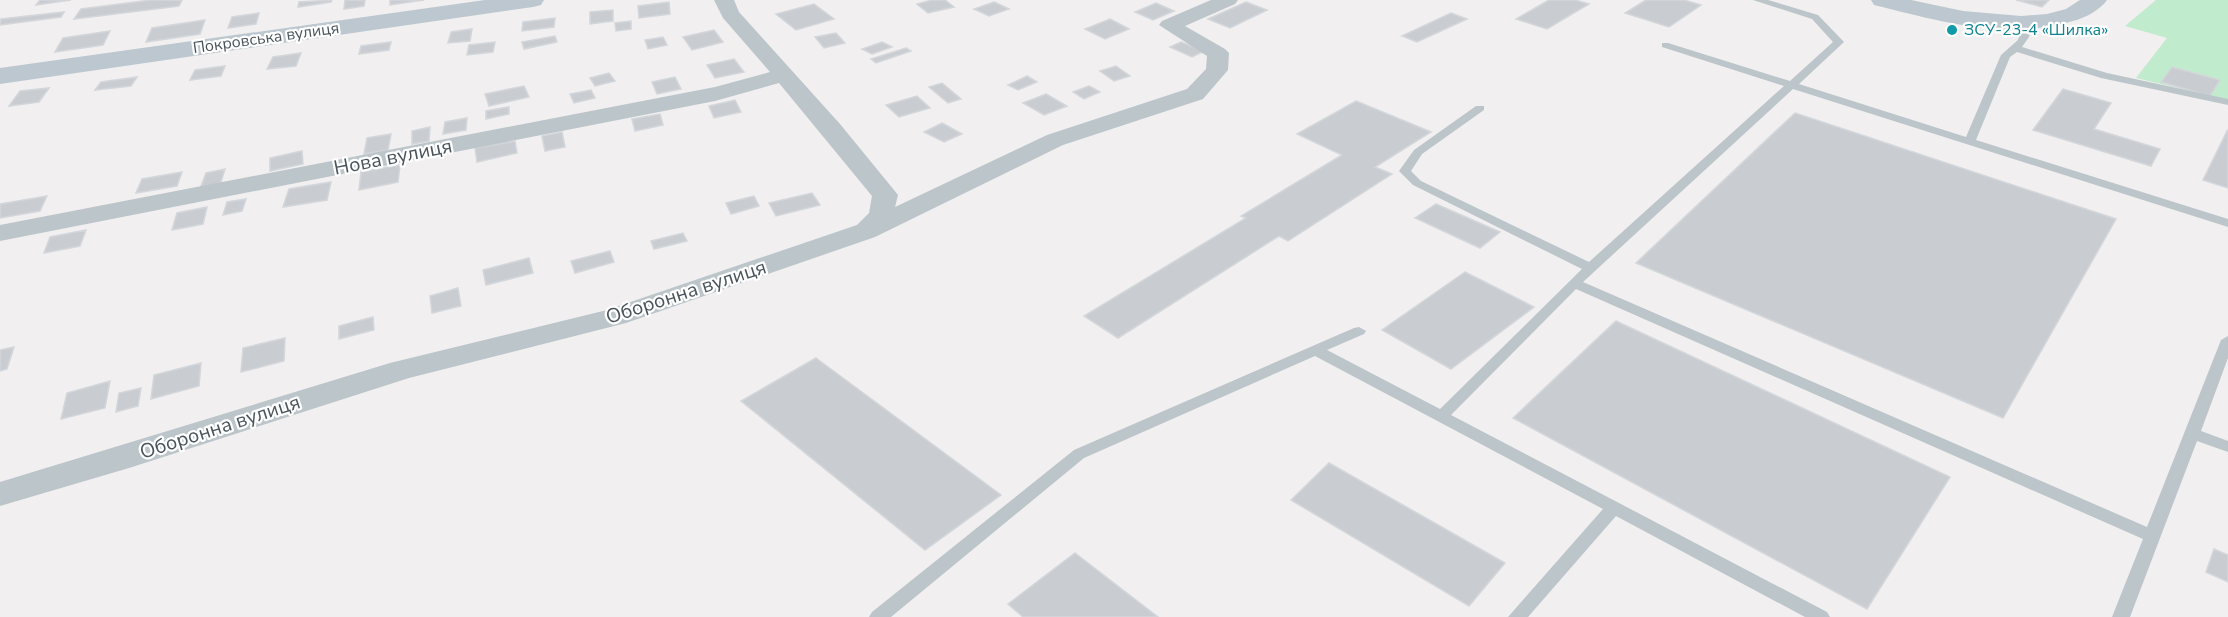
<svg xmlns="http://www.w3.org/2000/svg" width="2228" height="617" font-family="'Nunito Sans',sans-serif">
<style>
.green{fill:#c1ebcd}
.building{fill:#c9cdd1;stroke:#d3d6da;stroke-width:1.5}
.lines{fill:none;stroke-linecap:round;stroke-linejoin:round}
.lane{fill:#bcc5ca;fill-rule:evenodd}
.street{fill:#bcc5ca;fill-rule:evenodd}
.secondary{fill:#bcc7cf;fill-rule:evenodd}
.culture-dot{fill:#0f9aa8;stroke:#fff;stroke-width:2}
.labels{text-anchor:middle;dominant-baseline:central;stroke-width:4.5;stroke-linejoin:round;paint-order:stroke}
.far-culture-label{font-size:16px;fill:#0d838f;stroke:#fff;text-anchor:start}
.far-street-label{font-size:16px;fill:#49545a;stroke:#fff}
.street-label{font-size:20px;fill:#49545a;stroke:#fff}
</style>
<rect width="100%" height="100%" fill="#f1efef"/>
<!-- green -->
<path class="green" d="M2156 0H2228V100L2136 78 2167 38 2125 26Z"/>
<!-- building -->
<path class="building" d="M40 0H71L36 5Z
M151 0H182L179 6 74 19 81 9Z
M332 0 331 2 298 7 299 2Z
M345 0H365L364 6 344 9Z
M390 0H424L390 5Z
M932 0H945L954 7 928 13 917 4Z
M1549 0H1575L1589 4 1547 29 1516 19Z
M1646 0H1684L1701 5 1669 27 1625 13Z
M2016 0H2049L2042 7Z
M669 2 670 14 639 18 638 6Z
M994 2 1009 9 989 16 974 9Z
M1246 2 1267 10 1230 28 1208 19Z
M1156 3 1174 11 1153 20 1135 12Z
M814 4 834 19 796 30 776 14Z
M613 10V21L590 24V12Z
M64 12 61 17 0 25 1 19Z
M259 13 256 24 228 28 232 17Z
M1451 13 1467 19 1417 42 1402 36Z
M555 18 554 27 522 31 523 22Z
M1110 19 1129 29 1105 39 1085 29Z
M205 20 200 34 146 42 152 28Z
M631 21V29L616 31 615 23Z
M472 29 470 41 448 43 451 32Z
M714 30 723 42 692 50 683 37Z
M110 31 103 45 55 52 63 38Z
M836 33 845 43 824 48 815 37Z
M555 36 557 42 524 49 522 42Z
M663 37 667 45 648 49 645 40Z
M391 42 389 50 359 54 361 46Z
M495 42 493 52 467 55 469 45Z
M882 42 892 47 872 54 862 49Z
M1181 42 1204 51 1192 57 1170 47Z
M906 48 911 51 876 63 871 59Z
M301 53 296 66 267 69 273 57Z
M734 59 744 72 715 78 707 65Z
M225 66 221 76 190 80 195 70Z
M1116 66 1130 76 1114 81 1100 71Z
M2172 67 2220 80 2210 96 2161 82Z
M609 73 615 81 595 86 590 78Z
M1027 76 1037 82 1018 90 1008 85Z
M137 77 131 86 95 90 101 82Z
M675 77 681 89 657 94 652 82Z
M942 83 961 99 948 103 929 87Z
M524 86 529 97 489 106 485 94Z
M1089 86 1100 92 1084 99 1073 92Z
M49 88 39 102 9 106 20 91Z
M2063 89 2111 103 2094 129 2160 149 2151 166 2033 130Z
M591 90 595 98 574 103 570 94Z
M1046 94 1067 106 1044 115 1023 103Z
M917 96 930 108 899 117 886 105Z
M735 100 741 112 714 118 709 106Z
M1356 101 1431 132 1375 167 1392 174 1288 241 1279 236 1118 338 1084 316 1246 218 1241 216 1342 155 1297 134Z
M509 107V114L486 119V111Z
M1795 113 2116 219 2003 418 1636 263Z
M660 114 663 125 635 131 632 119Z
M467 118 466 130 443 134 445 122Z
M942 123 962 134 944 142 924 132Z
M430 127 429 141 412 144V131Z
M2228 129V188L2203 180Z
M562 132 565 147 545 151 542 136Z
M391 134 388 150 364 154 367 138Z
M515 141 517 153 477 162 475 148Z
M302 151 303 164 270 171V158Z
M400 165 398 182 359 190 361 172Z
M225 169 220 185 200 189 206 173Z
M182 172 177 186 136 193 142 179Z
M331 182 327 200 283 207 289 189Z
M812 193 820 205 776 216 769 203Z
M47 196 40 211 0 218V204Z
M754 196 759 206 731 214 726 203Z
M246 199 242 211 223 215 227 202Z
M1436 204 1500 232 1480 248 1415 218Z
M207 207 203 224 172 230 177 213Z
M86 230 80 246 44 253 50 237Z
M683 233 687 241 654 249 651 241Z
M610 251 614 262 575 273 571 261Z
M529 258 533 273 486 285 483 270Z
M1465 272 1534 307 1451 369 1382 330Z
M458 288 461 306 432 313 430 296Z
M373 317 374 330 339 339V326Z
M1616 321 1950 477 1867 609 1513 418Z
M285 338 284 361 241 372 243 348Z
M14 347 7 369 0 371V350Z
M816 358 1001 495 925 550 741 401Z
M201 363 199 386 151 399 154 375Z
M110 381 105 408 61 419 67 393Z
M141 388 138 406 116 412 119 393Z
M1329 463 1505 563 1469 606 1291 500Z
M2214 549 2228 555V582L2206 572Z
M1075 553 1158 617H1023L1008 604Z"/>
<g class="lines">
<!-- lane -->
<path class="lane" d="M1753 0H1768L1818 15 1844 42 1799 84 1966 137 2001 55 2018 40 2023 22 2028 19 2033 22 2029 37 2022 47 2107 73 2228 99V105L2101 78 2017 52 2010 57 1976 140 2228 219V227L1793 89 1583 282 2147 527 2221 340 2228 336V358L2201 431 2228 441V452L2197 441 2130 617H2112L2143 539 1576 289 1451 415 1827 612 1830 617H1805L1616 516 1528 617H1508L1603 509 1315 356 1084 458 891 617H869L872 612 1074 450 1354 328 1359 327 1366 331 1364 334 1327 350 1440 409 1582 269 1413 185 1399 171 1414 150 1476 106H1484V110L1422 154 1411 171 1421 181 1589 262 1784 86 1662 47V43H1668L1790 81 1833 42 1812 19Z"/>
<!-- street -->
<path class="street" d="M714 0H734L739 12 840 124 894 190 898 195 895 207 1047 135 1187 89 1206 69 1207 56 1159 25 1162 21 1211 0H1238L1235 4 1185 26 1225 49 1229 53 1228 70 1203 99 1063 145 875 237 626 323 409 378 129 468 0 506V482L390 363 607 310 857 225 869 213 872 196 779 83 715 101 0 241V225L715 87 770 72 723 18Z"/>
<!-- secondary -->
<path class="secondary" d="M485 0H544L541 5 533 7 0 84V68Z
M1871 0H1911L1963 11 2021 16 2047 14 2066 9 2080 0H2107C2100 10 2085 18 2073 21 2006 41 1939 21 1874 5Z"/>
</g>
<!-- markers -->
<circle class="culture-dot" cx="1952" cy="30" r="6"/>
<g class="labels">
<!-- far-culture labels -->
<g class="far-culture-label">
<text x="1964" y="30">ЗСУ-23-4 «Шилка»</text>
</g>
<!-- far-street labels -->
<g class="far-street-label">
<text transform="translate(266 38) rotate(-8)">Покровська вулиця</text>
</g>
<!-- street labels -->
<g class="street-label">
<text transform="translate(393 157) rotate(-11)">Нова вулиця</text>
<text transform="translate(686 292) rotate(-18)">Оборонна вулиця</text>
<text transform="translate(220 427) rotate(-18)">Оборонна вулиця</text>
</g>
</g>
</svg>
